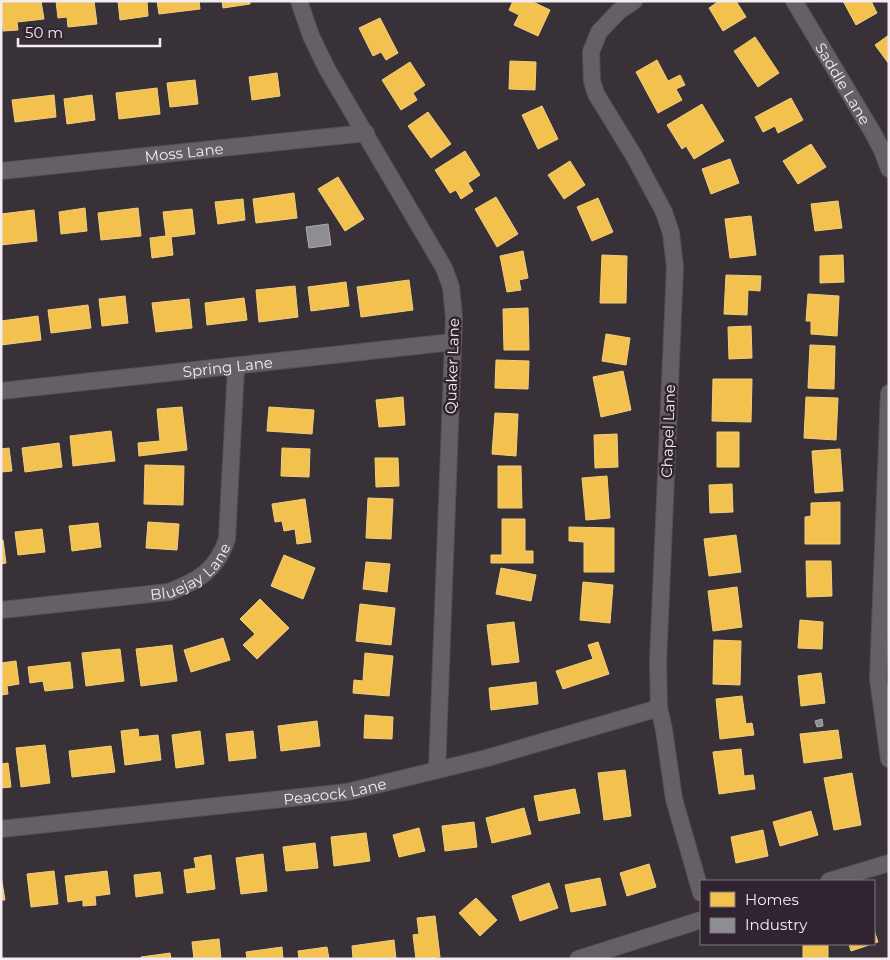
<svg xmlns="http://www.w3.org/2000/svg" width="890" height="960" font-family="Montserrat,sans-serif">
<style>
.homes{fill:#f2c14e;stroke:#f3ce80}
.industry{fill:#8d8d92;stroke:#aca9af}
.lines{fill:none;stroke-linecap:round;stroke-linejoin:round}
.street-casing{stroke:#565156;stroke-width:18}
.street{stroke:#656065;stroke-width:16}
.labels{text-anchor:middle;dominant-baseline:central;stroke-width:5;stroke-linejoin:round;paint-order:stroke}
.street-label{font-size:15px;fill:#f4ebf3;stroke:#312431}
</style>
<rect width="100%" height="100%" fill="#383238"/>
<!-- homes -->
<path class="homes" d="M1 1H41L44 19 17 22 18 30 3 31Z
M56 1H94L97 24 68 27 67 17 58 18Z
M118 1H147L148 16 120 20Z
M157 1H199L200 9 159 14Z
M222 1H250V4L223 8Z
M513 1H531L550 10 538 36 514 25 519 15 509 10Z
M719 1H736L746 17 723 31 709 8Z
M843 1H871L877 13 856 25Z
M380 18 398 53 386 60 381 52 373 56 359 28Z
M889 35V64L875 45Z
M755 37 779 73 758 87 734 51Z
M657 60 668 81 680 75 685 85 676 89 682 100 658 113 636 72Z
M510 61 536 62 535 90 509 89Z
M410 62 425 85 413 93 417 100 401 110 382 80Z
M277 73 280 96 252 100 249 77Z
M195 80 198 104 170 107 167 83Z
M157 88 160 114 119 119 116 93Z
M54 95 56 117 15 122 12 100Z
M92 95 95 120 67 124 64 99Z
M791 98 803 120 778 133 775 126 763 132 755 117Z
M702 104 724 141 694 159 686 146 682 149 667 125Z
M542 106 558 139 538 149 522 115Z
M428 112 451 144 431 158 408 126Z
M811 144 826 167 798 184 783 161Z
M465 151 480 175 468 183 473 191 461 199 456 190 450 193 435 170Z
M730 159 739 183 711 194 702 169Z
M570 161 585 185 564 199 548 175Z
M338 177 364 219 345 231 318 189Z
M294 193 297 218 256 223 253 199Z
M496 197 518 234 497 247 475 209Z
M598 198 613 232 592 241 577 207Z
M243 199 245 220 218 224 215 202Z
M838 201 842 228 815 231 811 204Z
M85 208 87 231 61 234 59 212Z
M138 208 141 236 101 240 98 213Z
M192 209 195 234 171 237 173 255 152 258 150 238 166 236 163 212Z
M34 210 37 241 1 245V214Z
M751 216 756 255 730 258 725 219Z
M523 251 528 278 519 280 521 290 507 292 500 256Z
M602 255 627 256 626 303H600Z
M843 255 844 282 820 283V256Z
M726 275 761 276 760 291 748 290 747 315 724 314Z
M409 280 413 310 361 317 357 287Z
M346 282 349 306 311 311 308 287Z
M295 286 298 317 259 322 256 290Z
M808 294 839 296 837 336 811 334V321H806Z
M125 296 128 323 102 326 99 299Z
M244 298 247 320 207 325 205 303Z
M189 299 192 328 156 332 152 303Z
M88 305 91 328 51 333 48 310Z
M528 308 529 350H504L503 309Z
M38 316 41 340 1 345V321Z
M751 326 752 358 729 359 728 327Z
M606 334 630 338 626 365 602 361Z
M810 345 835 346 834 389 808 388Z
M496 360 529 361 528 389 495 388Z
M623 371 631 410 601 417 593 377Z
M713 379H752L751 422 712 421Z
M403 397 405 425 379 427 376 400Z
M806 397 838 398 836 440 804 438Z
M182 407 187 450 139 456 138 443 160 441 157 409Z
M269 407 314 410 312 434 267 431Z
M495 413 518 414 516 456 492 454Z
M111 431 115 461 73 466 70 436Z
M717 432H739V467H717Z
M617 434 618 467 595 468 594 435Z
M59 443 62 467 25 472 22 448Z
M9 448 12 471 1 472V449Z
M282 448 310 449 309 477 281 476Z
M840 449 843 491 815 493 812 451Z
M375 458H398L399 486 376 487Z
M145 465 184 466 183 505 144 504Z
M498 466H521L522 508H498Z
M607 476 610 518 586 520 582 478Z
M732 484 733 512 710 513 709 485Z
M368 498 393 499 391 539 366 538Z
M305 499 311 542 297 544 295 529 284 531 282 521 275 522 272 504Z
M840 502V544H805V517L811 516V503Z
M502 519H525V551H533V563H491V555H502Z
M148 522 179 524 177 550 146 548Z
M98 523 101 547 72 551 69 526Z
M569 527 614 528V572H584V542L569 541Z
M42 529 45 552 18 555 15 532Z
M736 535 741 572 709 576 704 539Z
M1 540H3L6 563 1 564Z
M284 555 315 568 303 599 271 586Z
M806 561H831L832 596 807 597Z
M366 562 390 564 387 592 363 589Z
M501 568 536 575 531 601 496 594Z
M583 582 613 585 610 623 580 620Z
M737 587 742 627 713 631 708 591Z
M260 599 289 628 257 659 243 645 255 634 240 619Z
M360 604 395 608 391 645 356 641Z
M800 620 823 622 822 649 798 648Z
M514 622 519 662 492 665 487 625Z
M223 638 230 660 191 672 184 650Z
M714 640 741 641 740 685 713 684Z
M598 642 609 674 563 689 556 671 593 659 588 645Z
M172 645 177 681 141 686 136 649Z
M120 649 124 681 86 686 82 653Z
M365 653 393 656 389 696 353 693 354 680 363 681Z
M16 661 19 684 7 686 8 694 1 695V663Z
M70 662 73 688 45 691 43 681 30 683 28 667Z
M821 673 825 703 801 706 798 676Z
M536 682 538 704 491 710 489 688Z
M742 696 746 724 752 723 754 735 720 739 716 699Z
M365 715 393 717 392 739 364 738Z
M317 721 320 746 281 751 278 726Z
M138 729 139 737 158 735 161 760 125 765 121 731Z
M838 730 842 758 804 763 800 734Z
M200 731 204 764 176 768 172 735Z
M253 731 256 758 229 761 226 734Z
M45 745 50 783 21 787 16 748Z
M111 746 115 772 72 777 69 751Z
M741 749 744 776 753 775 755 789 719 794 713 752Z
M8 763 11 787 1 788V764Z
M625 770 631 816 604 820 598 773Z
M852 773 861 825 834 830 824 778Z
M575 789 580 813 539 821 534 796Z
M524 808 531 834 492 843 486 818Z
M811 811 818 835 780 846 773 822Z
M474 822 477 847 445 851 442 826Z
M419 828 425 851 399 857 393 835Z
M763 830 768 856 736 863 731 837Z
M366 833 370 861 334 866 331 837Z
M315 843 318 868 286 871 283 847Z
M263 854 267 891 241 894 236 858Z
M211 855 215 889 187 893 184 870 196 868 194 858Z
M649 864 656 887 627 896 620 873Z
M54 871 58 904 31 907 27 874Z
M107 871 110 894 95 896 96 905 83 906V900L68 902 65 876Z
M160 872 163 893 136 897 134 875Z
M1 876 5 900H1Z
M600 878 606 905 571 912 565 885Z
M549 883 558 908 520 921 512 896Z
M476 898 497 920 480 936 459 913Z
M435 916 440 957 416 959 413 935 419 934 417 918Z
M874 930 878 942 874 943Z
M219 939 221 959H194L192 942Z
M394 940 396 959H353L352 946Z
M803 944H828V959H803Z
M849 944H872L851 951Z
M282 947 283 959H247L246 952Z
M327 947 329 959H299L298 951Z
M170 953 171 959H141V957Z"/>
<!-- industry -->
<path class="industry" d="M328 224 331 245 309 248 306 227Z
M822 719 823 726 817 727 815 721Z"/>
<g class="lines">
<!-- street casing -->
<g class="street-casing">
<g id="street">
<path d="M299 1 311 36 327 69 444 268 451 287 454 318 437 770"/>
<path d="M634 1 619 11 599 32 591 52 592 81 596 94 634 156 664 212 671 233 675 267 658 662 659 708 664 730 674 799 701 893"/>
<path id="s1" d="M794 1 873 133 882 150 889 169"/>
<path id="s2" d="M1 171 366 133"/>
<path id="s3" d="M1 391 453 342"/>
<path d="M889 393 878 679 889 759"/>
<path id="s4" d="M1 610 169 592C198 581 217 570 227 539L236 367"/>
<path id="s5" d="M1 829 347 792 487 758 659 708"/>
<path d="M829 881 889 863"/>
<path d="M578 959 701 920"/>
</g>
</g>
<!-- street -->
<use href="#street" class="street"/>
</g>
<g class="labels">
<!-- street labels -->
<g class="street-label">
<text stroke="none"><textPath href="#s1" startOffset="96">Saddle Lane</textPath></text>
<text stroke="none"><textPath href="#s2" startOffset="184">Moss Lane</textPath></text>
<text transform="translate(452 366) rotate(-88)">Quaker Lane</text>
<text stroke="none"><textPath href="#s3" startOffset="228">Spring Lane</textPath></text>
<text transform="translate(668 431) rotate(-88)">Chapel Lane</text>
<text stroke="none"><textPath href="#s4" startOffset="198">Bluejay Lane</textPath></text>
<text stroke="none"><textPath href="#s5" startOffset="336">Peacock Lane</textPath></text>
</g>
</g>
<!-- border -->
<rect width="890" height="960" fill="none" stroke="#f4ebf3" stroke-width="5"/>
<!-- legend -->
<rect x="700" y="880" width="175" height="65" fill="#312431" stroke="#7f747f"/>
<rect x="710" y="892" width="25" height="15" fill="#f2c14e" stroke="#7f747f"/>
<text x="745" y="905" font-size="15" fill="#f4ebf3">Homes</text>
<rect x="710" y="918" width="25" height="15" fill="#8d8d92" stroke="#7f747f"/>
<text x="745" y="930" font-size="15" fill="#f4ebf3">Industry</text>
<!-- scale -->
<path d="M18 38v8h142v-8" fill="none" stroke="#f4ebf3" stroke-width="2.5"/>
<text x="25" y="38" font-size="15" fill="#f4ebf3" stroke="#312431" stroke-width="4" paint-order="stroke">50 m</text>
</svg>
